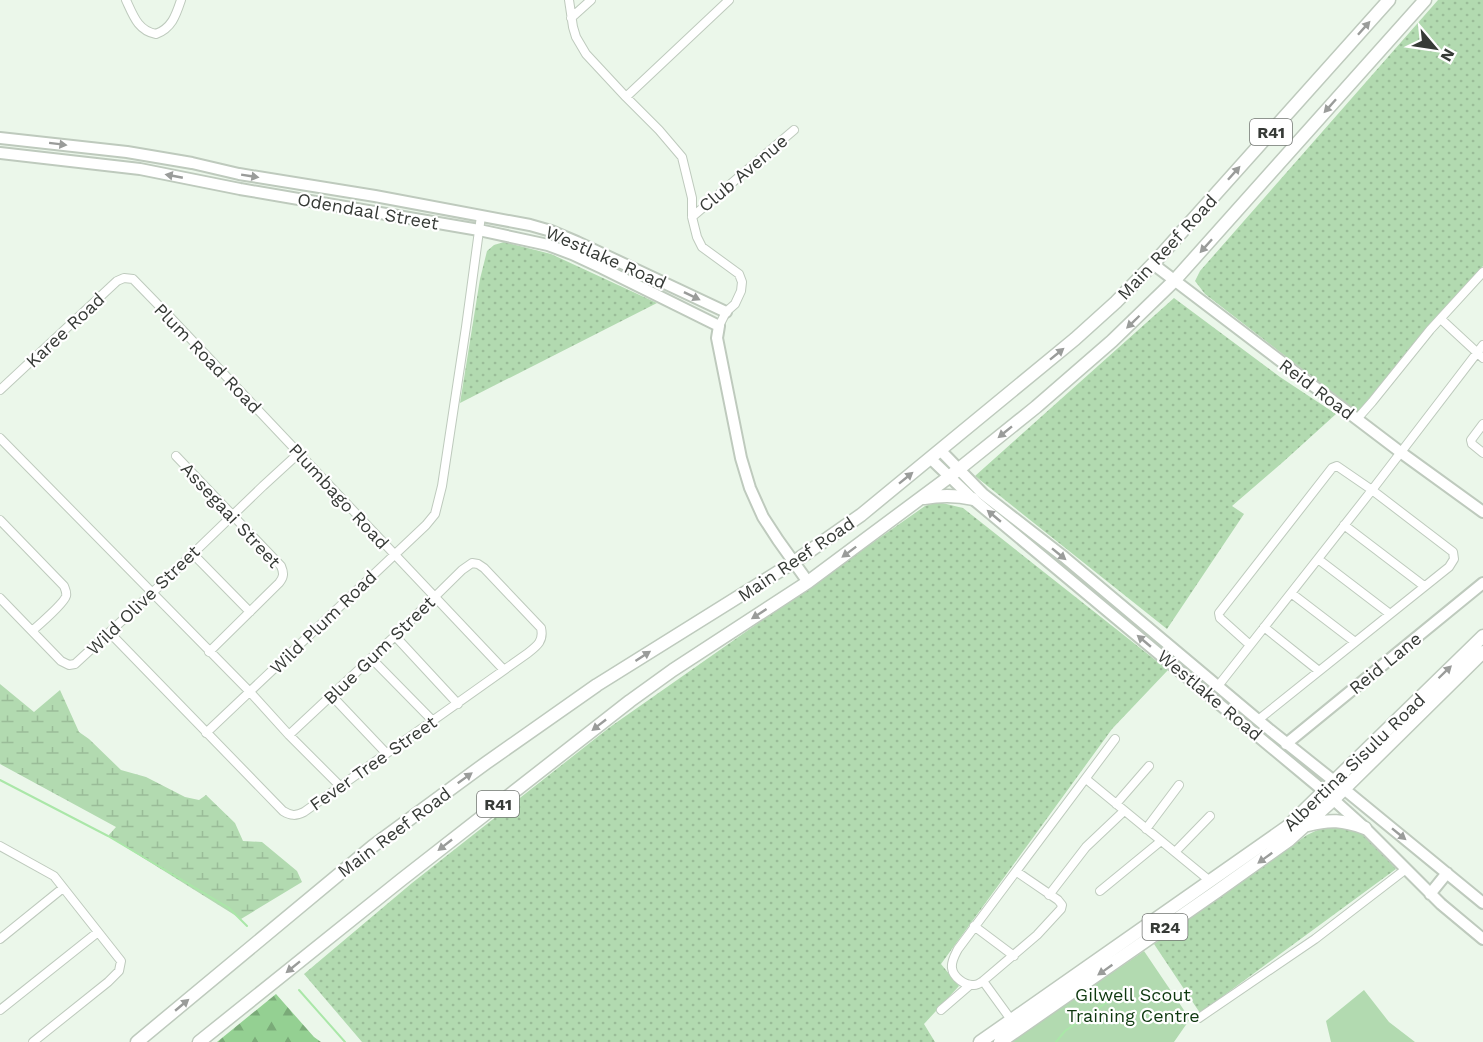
<svg xmlns="http://www.w3.org/2000/svg" width="1483" height="1042" font-family="'Work Sans',sans-serif">
<style>
.grass{fill:url(#grass-dots)}
.forest{fill:url(#forest-firs)}
.wetland{fill:url(#wetland-marsh)}
.park{fill:#b2dab0}
.lines{fill:none;stroke-linecap:round;stroke-linejoin:round}
.stream{stroke:#aae7a8;stroke-width:2}
.street-casing{stroke:#becabd;stroke-width:10}
.secondary-casing{stroke:#becabd;stroke-width:14}
.primary-casing{stroke:#becabd;stroke-width:15}
.street{stroke:#fff;stroke-width:8}
.secondary{stroke:#fff;stroke-width:10}
.primary{stroke:#fff;stroke-width:12}
.oneway{fill:#9a9c9a}
.labels{text-anchor:middle;dominant-baseline:central;stroke-width:4.5;stroke-linejoin:round;paint-order:stroke}
.shield{fill:#fff;stroke:#727572;stroke-width:1.5}
.shield-label{font-size:16px;font-weight:bold;fill:#363a36}
.street-label{font-size:18px;fill:#363a36;stroke:#fff}
.park-label{font-size:18px;fill:#0e380f;stroke:#fff}
</style>
<defs>
<pattern id="grass-dots" width="8" height="8" patternUnits="userSpaceOnUse" patternTransform="scale(1.5)"><rect width="8" height="8" fill="#b2dab0"/><path d="M2 2h.1M6 6h.1" fill="none" stroke="#9abc98" stroke-width="1.8" stroke-linecap="round"/></pattern>
<pattern id="forest-firs" width="22" height="20" patternUnits="userSpaceOnUse" patternTransform="scale(1.5)"><rect width="22" height="20" fill="#94d092"/><path d="M5 1l3.5 6h-7zM16 11l3.5 6h-7z" fill="#7aaa78"/></pattern>
<pattern id="wetland-marsh" width="20" height="14" patternUnits="userSpaceOnUse" patternTransform="scale(1.5)"><rect width="20" height="14" fill="#b2dab0"/><path d="M1 5h8M5 5V1M11 12h8M15 12V8" fill="none" stroke="#9abc98"/></pattern>
</defs>
<rect width="100%" height="100%" fill="#ebf7ea"/>
<!-- grass -->
<path class="grass" d="M1438 0H1483V266L1410 349 1360 414 1205 294 1195 281 1200 271Z
M504 242 551 254 657 303 460 403 480 279 487 251 494 245Z
M1174 298 1280 377 1336 414 1283 462 1232 506 1244 514 1167 629 975 476Z
M938 502 963 508 1168 670 1112 729 941 964 959 986 924 1024 935 1042H362L304 974 412 883 610 727 925 506Z
M1330 824 1363 832 1396 869 1200 1013 1154 944 1307 835Z"/>
<!-- forest -->
<path class="forest" d="M276 994 314 1037 321 1042H217Z"/>
<!-- wetland -->
<path class="wetland" d="M0 684 34 712 60 690 79 732 89 739 121 770 146 777 185 797 199 800 206 795 235 823 243 841 262 842 297 871 302 882 241 919 108 836 116 827 0 764Z"/>
<!-- park -->
<path class="park" d="M1144 951 1190 1019 1174 1042H1010Z
M1364 990 1389 1022 1415 1042H1331L1326 1021Z"/>
<g class="lines">
<!-- stream -->
<path class="stream" d="M0 780 108 836 229 908 247 926
M299 990 345 1042
M1056 1042 1065 1031 1119 994"/>
<!-- street casing -->
<g class="street-casing">
<path id="street" d="M126 0C133 15 138 31 156 34 172 28 176 15 181 0
M569 0 573 27 576 37 586 54 626 97 659 130 682 157 692 198V217L697 237 702 247 739 274 742 282 741 291 735 304 726 312 719 326
M571 18 591 0
M626 97 729 0
M692 217 794 130
M1443 321 1483 358
M0 390 117 281 124 278 133 279 170 317 504 670
M1357 419 1372 402 1430 330 1483 272
M1483 424 1471 440 1472 444 1483 453
M0 438 250 692 289 735 340 786
M176 456 281 566C284 573 284 577 279 583L209 652
M0 520 64 586C65 589 67 592 66 596 64 603 39 625 32 631
M1344 525 1424 586
M193 554 250 612
M1318 559 1390 614
M1291 593 1355 642
M0 598 61 661 69 665 75 664 152 593 263 486 299 453
M1264 627 1319 671
M110 633 283 811C291 816 296 816 304 812L528 653C537 646 544 641 541 628L484 568 478 564 472 563 462 570 395 636 289 735
M395 636 458 704
M371 658 432 720
M1218 686 1372 490 1337 466 1332 468 1219 613 1220 618 1250 645
M331 695 386 753
M1258 720 1449 567 1454 559 1453 552 1372 490 1483 345
M206 733 426 525 435 514 442 486 466 327 481 216
M1086 779 1210 881
M1116 804 1149 766
M1146 829 1179 785
M0 846 54 876 121 961 119 971 108 982 33 1042
M1175 852 1210 816
M1017 872 1058 900 1062 905 1061 909 1037 935 983 981C980 983 978 985 974 985 965 986 953 977 952 968 951 961 955 955 958 949L1115 739
M1100 891 1161 841
M1049 895 1086 847 1124 811
M974 926 1014 956
M0 939 63 888
M983 981 1012 1021
M0 1010 98 932
M941 1010 970 985
M1199 1018 1315 939 1406 869"/>
</g>
<!-- secondary casing -->
<g class="secondary-casing">
<path id="secondary" d="M0 138 127 152 192 163 239 174 375 196 530 225 551 231 577 242 726 312
M0 153 140 169 240 189 479 230 548 245 572 254 602 268 719 326 717 338 741 458 750 488 763 517 778 540 808 582
M1153 264 1403 454 1483 512
M941 451 983 494 1064 557 1270 730 1344 789 1483 903
M931 459 973 499 1325 792 1365 828 1441 904 1483 939
M1286 744 1483 583
M1430 894 1447 873"/>
</g>
<!-- primary casing -->
<g class="primary-casing">
<path id="primary" d="M924 498C941 495 957 495 973 499
M1308 825C1330 819 1343 820 1365 828
M137 1042 373 846 486 763 597 685 794 562 861 515 1075 339 1116 302 1153 264 1389 0
M199 1042 401 880 630 701 673 670 808 582 949 477 1036 407 1112 341 1174 281 1425 0
M980 1042 1287 827 1483 636
M1000 1042 1216 892 1289 840 1333 800 1483 652"/>
</g>
<!-- street -->
<use href="#street" class="street"/>
<!-- secondary -->
<use href="#secondary" class="secondary"/>
<!-- primary -->
<use href="#primary" class="primary"/>
</g>
<!-- one-way arrows -->
<defs><path id="oneway-solid" d="M-6-.8H1V-3.2L6.5 0L1 3.2V.8H-6Z" transform="scale(1.5)"/></defs>
<g class="oneway">
<use href="#oneway-solid" transform="translate(1364 28) rotate(-48)"/>
<use href="#oneway-solid" transform="translate(1330 106) rotate(132)"/>
<use href="#oneway-solid" transform="translate(58 144) rotate(7)"/>
<use href="#oneway-solid" transform="translate(1234 173) rotate(-48)"/>
<use href="#oneway-solid" transform="translate(174 176) rotate(-169)"/>
<use href="#oneway-solid" transform="translate(250 176) rotate(9)"/>
<use href="#oneway-solid" transform="translate(1206 246) rotate(132)"/>
<use href="#oneway-solid" transform="translate(692 296) rotate(26)"/>
<use href="#oneway-solid" transform="translate(1133 322) rotate(136)"/>
<use href="#oneway-solid" transform="translate(1057 354) rotate(-39)"/>
<use href="#oneway-solid" transform="translate(1005 432) rotate(141)"/>
<use href="#oneway-solid" transform="translate(906 478) rotate(-39)"/>
<use href="#oneway-solid" transform="translate(994 516) rotate(-140)"/>
<use href="#oneway-solid" transform="translate(849 552) rotate(143)"/>
<use href="#oneway-solid" transform="translate(1059 554) rotate(39)"/>
<use href="#oneway-solid" transform="translate(759 614) rotate(147)"/>
<use href="#oneway-solid" transform="translate(1144 641) rotate(-140)"/>
<use href="#oneway-solid" transform="translate(643 656) rotate(-33)"/>
<use href="#oneway-solid" transform="translate(1445 672) rotate(-44)"/>
<use href="#oneway-solid" transform="translate(599 725) rotate(142)"/>
<use href="#oneway-solid" transform="translate(465 778) rotate(-36)"/>
<use href="#oneway-solid" transform="translate(1399 834) rotate(39)"/>
<use href="#oneway-solid" transform="translate(445 845) rotate(142)"/>
<use href="#oneway-solid" transform="translate(1265 858) rotate(144)"/>
<use href="#oneway-solid" transform="translate(293 967) rotate(141)"/>
<use href="#oneway-solid" transform="translate(1105 970) rotate(145)"/>
<use href="#oneway-solid" transform="translate(182 1005) rotate(-40)"/>
</g>
<g class="labels">
<!-- shield labels -->
<g class="shield">
<rect x="1250" y="119" width="42" height="26" rx="4.5"/>
<rect x="477" y="791" width="42" height="26" rx="4.5"/>
<rect x="1142.5" y="914" width="45" height="26" rx="4.5"/>
</g>
<g class="shield-label">
<text x="1271" y="132">R41</text>
<text x="498" y="804">R41</text>
<text x="1165" y="927">R24</text>
</g>
<!-- street labels -->
<g class="street-label">
<text transform="translate(743 173) rotate(-40)">Club Avenue</text>
<text transform="translate(368 211) rotate(10)">Odendaal Street</text>
<text transform="translate(1167 247) rotate(-47)">Main Reef Road</text>
<text transform="translate(606 257) rotate(24)">Westlake Road</text>
<text transform="translate(65 330) rotate(-43)">Karee Road</text>
<text transform="translate(208 358) rotate(46)">Plum Road Road</text>
<text transform="translate(1317 389) rotate(37)">Reid Road</text>
<text transform="translate(339 496) rotate(47)">Plumbago Road</text>
<text transform="translate(231 515) rotate(47)">Assegaai Street</text>
<text transform="translate(796 559) rotate(-34)">Main Reef Road</text>
<text transform="translate(143 600) rotate(-44)">Wild Olive Street</text>
<text transform="translate(323 622) rotate(-44)">Wild Plum Road</text>
<text transform="translate(379 650) rotate(-44)">Blue Gum Street</text>
<text transform="translate(1385 663) rotate(-39)">Reid Lane</text>
<text transform="translate(1210 695) rotate(40)">Westlake Road</text>
<text transform="translate(1354 762) rotate(-44)">Albertina Sisulu Road</text>
<text transform="translate(373 763) rotate(-35)">Fever Tree Street</text>
<text transform="translate(394 832) rotate(-37)">Main Reef Road</text>
</g>
<!-- park labels -->
<g class="park-label">
<text x="1133" y="994">Gilwell Scout<tspan x="1133" dy="21">Training Centre</tspan></text>
</g>
</g>
<!-- north arrow -->
<g transform="translate(1435 48) rotate(119)" stroke="#ffffff" stroke-width="4.5" paint-order="stroke">
<path d="M0-4.5L10 22L0 15L-10 22Z" fill="#363a36"/>
<text y="-9" font-size="16" font-weight="bold" text-anchor="middle" fill="#363a36">N</text>
</g>
</svg>
